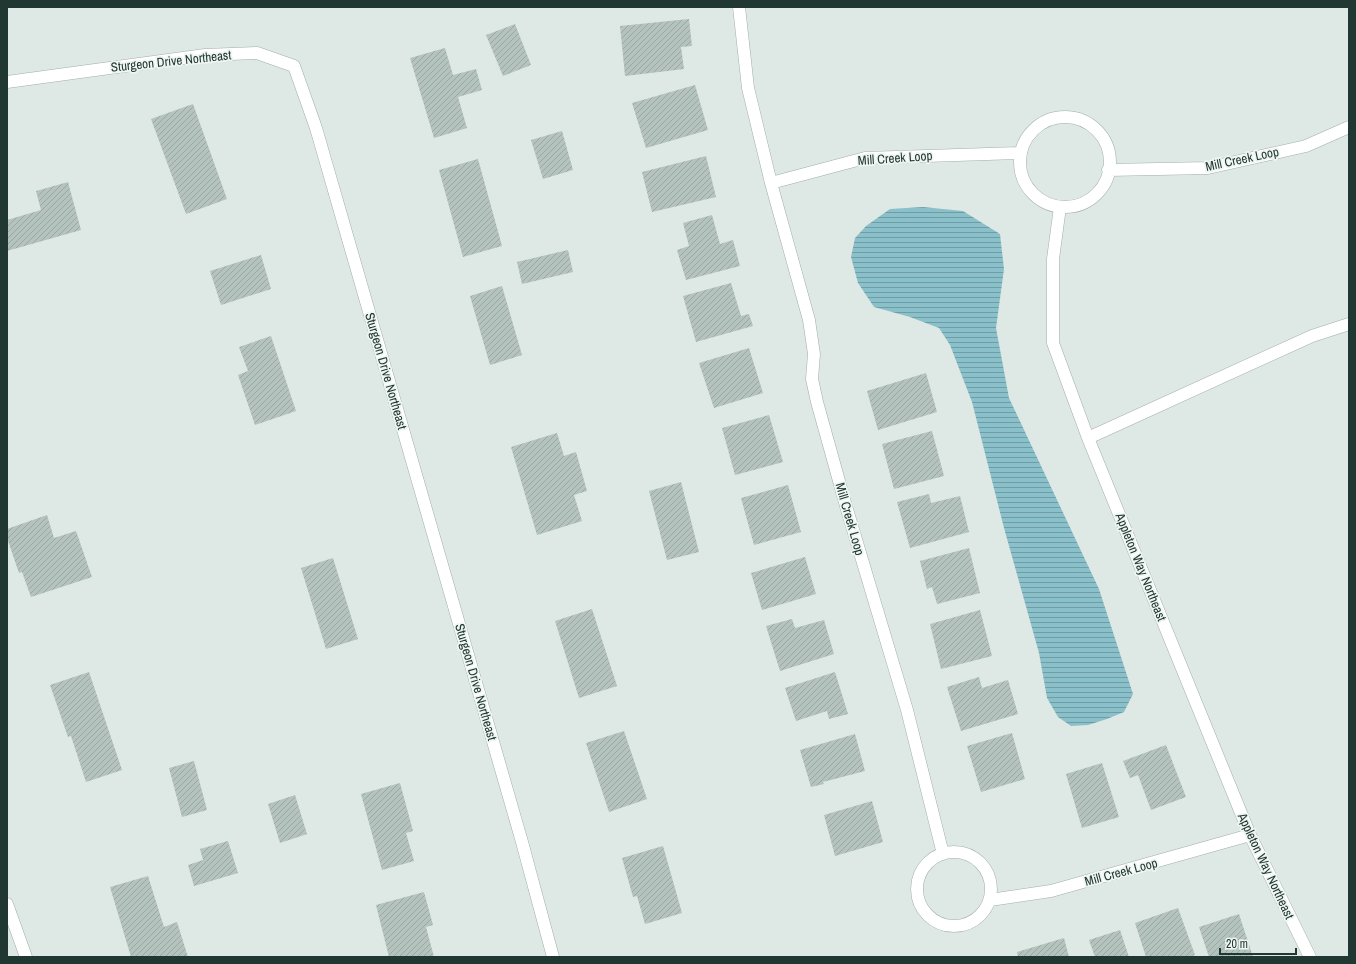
<svg xmlns="http://www.w3.org/2000/svg" width="1356" height="964" font-family="'Archivo Narrow',sans-serif">
<style>
.water{fill:url(#water-rules)}
.building{fill:url(#building-hatch)}
.lines{fill:none;stroke-linecap:round;stroke-linejoin:round}
.minor-casing{stroke:#a2afab;stroke-width:13}
.minor{stroke:#fff;stroke-width:12}
.labels{text-anchor:middle;dominant-baseline:central;stroke-width:3.5;stroke-linejoin:round;paint-order:stroke}
.street-label{font-size:13px;fill:#213731;stroke:#eef5f2}
</style>
<defs>
<pattern id="water-rules" width="6" height="5" patternUnits="userSpaceOnUse"><rect width="6" height="5" fill="#8ac0ca"/><path d="M0 2.5h6" fill="none" stroke="#709da5"/></pattern>
<pattern id="building-hatch" width="6" height="6" patternUnits="userSpaceOnUse"><rect width="6" height="6" fill="#b4c3bd"/><path d="M-1 1l2-2M0 6l6-6M5 7l2-2" fill="none" stroke="#9aa8a3"/></pattern>
</defs>
<rect width="100%" height="100%" fill="#dee8e4"/>
<!-- water -->
<path class="water" d="M923 207 963 211 1000 234 1004 269 996 328 1009 398 1099 589 1133 694 1124 712 1107 719 1088 725 1071 726 1058 717 1047 698 1039 653 1004 528 972 402 950 345 939 328 910 317 874 307 858 283 851 257 855 238 866 226 890 209Z"/>
<!-- building -->
<path class="building" d="M689 19 692 46 681 47 684 69 625 76 620 26Z
M515 24 531 65 503 76 486 35Z
M445 48 453 75 476 69 482 90 458 97 467 128 434 138 410 58Z
M695 85 708 130 646 148 632 103Z
M193 104 227 199 186 214 151 119Z
M562 131 573 170 543 179 531 140Z
M706 156 716 197 652 212 642 172Z
M478 159 502 246 463 257 439 170Z
M68 182 81 230 7 251V220L41 210 36 191Z
M712 215 720 244 733 240 740 266 686 280 677 250 689 246 683 223Z
M568 250 573 272 522 284 517 262Z
M261 255 271 289 221 305 210 271Z
M731 283 741 316 749 314 753 326 696 342 683 296Z
M502 286 522 355 490 365 470 296Z
M271 336 296 411 255 425 238 375 248 371 239 347Z
M749 348 763 393 714 408 699 363Z
M926 373 937 412 878 430 867 391Z
M769 415 783 462 735 475 722 428Z
M932 431 944 476 894 489 882 444Z
M557 433 564 456 576 452 587 491 574 495 582 521 537 535 511 447Z
M681 482 699 552 667 560 649 491Z
M788 485 801 532 754 545 741 498Z
M929 494 931 503 960 496 969 532 910 548 897 502Z
M47 515 54 538 76 531 92 577 31 597 22 572 19 573 7 538V529Z
M969 548 980 593 937 604 932 587 927 589 920 561Z
M805 557 816 594 762 610 751 573Z
M333 558 358 639 326 649 301 568Z
M592 609 617 686 579 698 555 621Z
M980 610 992 656 941 669 930 624Z
M792 619 795 628 824 620 834 654 780 671 766 626Z
M89 672 122 770 86 782 71 736 68 737 50 685Z
M835 672 848 714 829 719 827 711 796 721 785 688Z
M979 677 982 688 1008 680 1018 714 961 731 947 687Z
M624 731 647 799 609 812 586 743Z
M1012 733 1025 779 981 792 967 746Z
M855 734 865 771 823 782 824 784 811 787 800 750Z
M1166 745 1186 797 1151 810 1138 775 1130 778 1123 761Z
M194 761 207 810 182 817 169 768Z
M1102 763 1119 817 1082 828 1066 774Z
M400 783 413 831 406 833 414 861 382 870 361 794Z
M295 795 307 834 280 843 268 804Z
M872 801 883 842 835 856 824 815Z
M228 841 238 873 194 886 188 865 203 860 200 849Z
M663 846 682 913 645 924 637 896 633 897 622 858Z
M148 876 164 927 177 922 188 957H131L110 887Z
M424 892 433 925 426 927 434 957H389L376 905Z
M1178 908 1195 955 1189 957H1146L1135 923Z
M1239 914 1253 957H1209L1199 927Z
M1120 930 1129 957H1095L1089 940Z
M1064 938 1069 957H1018L1017 952Z"/>
<g class="lines">
<!-- minor casing -->
<g class="minor-casing">
<path id="minor" d="M739 7 748 88 771 183 809 320 814 354 812 379 817 402 846 506 907 710 943 854
M7 82 205 55 257 53 294 66 316 128 522 842 553 957
M1020 162a45 45 0 1 1 90 0a45 45 0 1 1-90 0Z
M1108 170 1208 168 1306 146 1349 127
M771 183 865 158 1021 153
M1060 207 1053 259V343L1088 438
M917 889a37 37 0 1 1 74 0a37 37 0 1 1-74 0Z
M990 900 1051 891 1250 835
M7 904 26 957
M1310 957 1250 835 1088 438 1312 336 1349 324"/>
</g>
<!-- minor -->
<use href="#minor" class="minor"/>
</g>
<g class="labels">
<!-- street labels -->
<g class="street-label">
<text transform="translate(171 61) rotate(-6)">Sturgeon Drive Northeast</text>
<text transform="translate(895 158) rotate(-4)">Mill Creek Loop</text>
<text transform="translate(1242 159) rotate(-12)">Mill Creek Loop</text>
<text transform="translate(386 371) rotate(74)">Sturgeon Drive Northeast</text>
<text transform="translate(850 519) rotate(74)">Mill Creek Loop</text>
<text transform="translate(1141 567) rotate(68)">Appleton Way Northeast</text>
<text transform="translate(476 682) rotate(74)">Sturgeon Drive Northeast</text>
<text transform="translate(1266 866) rotate(65)">Appleton Way Northeast</text>
<text transform="translate(1121 872) rotate(-15)">Mill Creek Loop</text>
</g>
</g>
<!-- border -->
<rect width="1356" height="964" fill="none" stroke="#213731" stroke-width="16"/>
<!-- scale -->
<path d="M1220 948v6h76v-6" fill="none" stroke="#213731" stroke-width="2"/>
<text x="1226" y="948" font-size="12" fill="#213731" stroke="#eef5f2" stroke-width="3" paint-order="stroke">20 m</text>
</svg>
